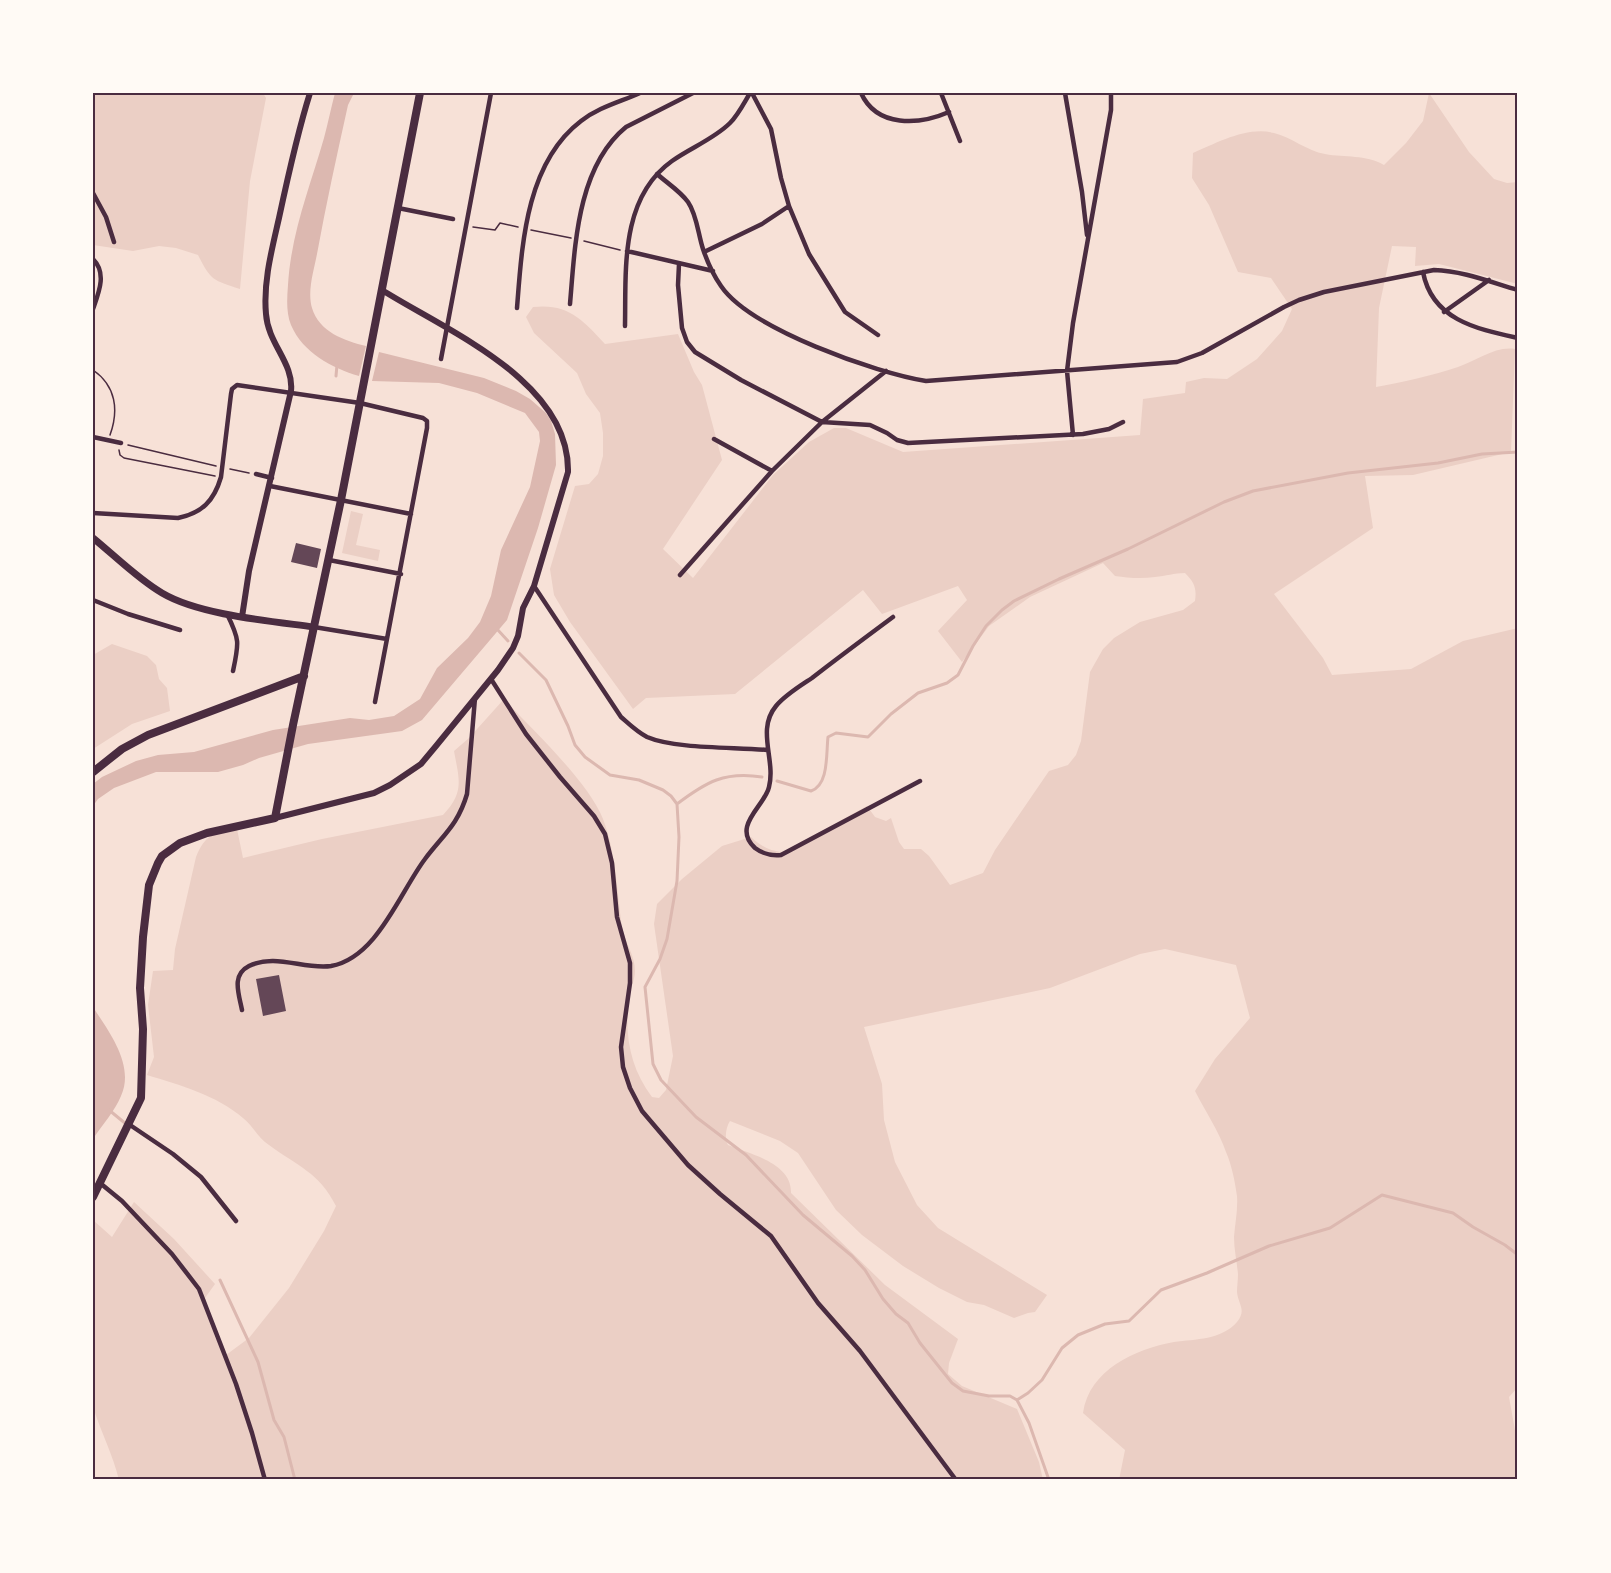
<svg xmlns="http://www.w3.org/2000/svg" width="1611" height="1573" font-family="'Roboto Condensed',sans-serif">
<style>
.green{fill:#ebcfc5}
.water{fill:#dcb8b0}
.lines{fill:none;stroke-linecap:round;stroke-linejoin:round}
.stream{stroke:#dcb8b0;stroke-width:3}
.building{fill:#644757}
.path{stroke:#4a2c40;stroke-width:1.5}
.minor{stroke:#4a2c40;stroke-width:4.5}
.tertiary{stroke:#4a2c40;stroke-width:6}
.secondary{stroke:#4a2c40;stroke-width:7}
.primary{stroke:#4a2c40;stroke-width:8}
.neatline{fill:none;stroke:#4a2c40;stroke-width:2}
</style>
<rect width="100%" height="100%" fill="#f7e1d7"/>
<!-- green -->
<path class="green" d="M93 93H263L266 98 250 181 240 289C213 280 211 281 198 255L176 248 159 246 133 251 93 245Z
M1429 93 1469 152 1494 179 1507 183 1518 182V284L1439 264 1415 266 1416 247 1392 246 1379 308 1376 387C1400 383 1434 375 1458 367 1476 361 1495 346 1515 349L1511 452 1413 475 1365 476 1373 528 1274 594 1323 658 1332 675 1411 669 1463 641 1518 628V1387L1509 1397 1518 1447V1480H1119L1125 1450 1083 1413C1089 1370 1135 1349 1174 1342 1196 1339 1221 1340 1237 1322 1247 1310 1238 1304 1237 1292 1237 1286 1238 1280 1238 1274 1237 1262 1234 1250 1234 1237 1235 1224 1238 1210 1237 1196 1235 1182 1232 1166 1226 1152 1219 1131 1205 1111 1195 1091L1215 1059 1250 1018 1236 965 1165 949 1140 954 1050 988 864 1027 882 1084 884 1120 895 1162 917 1205 938 1228 1047 1295 1035 1312 1028 1313 1014 1318 984 1305 967 1302 939 1288 903 1266 862 1235 836 1210 798 1153 780 1141 730 1121C726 1127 724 1138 728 1145 750 1154 792 1163 791 1193L885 1285 958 1339 949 1363 948 1374 962 1386 1017 1409 1039 1462 1043 1480H119C113 1455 101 1432 93 1407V1220L112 1237 134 1202 174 1239 215 1284 205 1298 215 1337 226 1355 249 1338 289 1288 324 1231 336 1206C319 1172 297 1166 269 1145 258 1138 253 1126 243 1118 216 1095 180 1085 147 1075L154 1057 148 1005 153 971 173 970 175 949 196 857C206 833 213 834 237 829L243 858 322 839 443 815C465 792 459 779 454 751L469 738 504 699C533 731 588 781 603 819 616 853 617 892 622 927 625 943 635 955 635 971 635 980 630 989 629 998 624 1034 630 1068 652 1097L659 1098 666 1090 673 1056 654 924 657 904 682 879 722 846 751 837C761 846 769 851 783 852L867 806 875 817 886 821 891 818 899 842 904 849H921L929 856 950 885 983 873 995 850 1049 771 1068 765 1076 755 1081 741 1090 672 1103 649 1114 638 1140 622 1183 610 1195 601C1197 588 1194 582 1185 573 1174 573 1166 576 1155 577 1142 579 1128 578 1115 576L1103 563 1030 597 989 626 962 662 938 631 967 600 958 586 882 614 863 590 735 694 646 698 633 709 570 622 554 595 550 569 575 486 589 484 598 474 603 456V433L600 413 586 394 577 373 534 333 526 317 533 307C568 303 583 320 605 344L678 334 694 372 702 385 722 460 663 549 693 578 773 475 809 442 834 428H846L903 452 1140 435 1143 399 1185 393 1186 382 1204 378 1227 379 1257 359 1282 331 1292 309 1271 278 1238 272 1209 205 1192 178 1193 153C1217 143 1247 126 1274 133 1291 137 1307 151 1325 154 1346 158 1365 154 1384 165L1406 143 1423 121Z
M351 511 363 514 356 545 380 550 378 561 342 553Z
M112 644 147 656 156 665 159 679 167 688 170 711 132 724 93 749V655Z"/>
<!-- water -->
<path class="water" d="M335 93H354L348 105C337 155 326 204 317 254 314 270 307 291 312 308 319 332 345 341 366 346L359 376C332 368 303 353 291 325 286 313 287 298 288 285 291 233 310 187 324 138 328 123 331 108 335 93Z
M379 352 484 378 516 391 530 399 546 413 551 421 555 434 556 465 538 528 507 620 422 720 402 731 308 744 259 758 243 765 218 772H156L114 788 98 799 93 806V784L102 777 136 761 158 755 194 752 273 730 350 718 369 720 394 716 420 699 437 668 468 638 480 622 491 596 501 550 530 487 540 441 539 432 525 413 477 393 439 383 372 381Z
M93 1007C109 1032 135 1065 121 1096 115 1111 102 1125 93 1139Z"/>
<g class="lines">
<!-- stream -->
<path class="stream" d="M336 376 337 365
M497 629 508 641
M519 653 546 680 568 726 575 745 585 757 610 775 639 780 663 790 671 796 677 804 679 837 677 881 667 939 660 959 645 987 653 1064 661 1080 696 1117 746 1155 803 1215 852 1256 865 1270 883 1299 896 1314 908 1323 920 1343 952 1383 963 1391 989 1396H1010L1017 1400 1029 1423 1049 1480
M777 781 811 791C829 785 826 754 828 737L836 733 868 737 891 714 918 693 947 683 958 675 973 646 986 626 1002 610 1014 601 1059 579 1128 549 1224 502 1253 491 1348 473 1438 463 1482 454 1518 452
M677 804C706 782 725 771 762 777
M109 1110 126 1124
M220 1280 258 1362 274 1420 284 1437 295 1480
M1017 1400 1028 1393 1042 1380 1062 1348 1078 1335 1105 1324 1129 1321 1161 1290 1207 1273 1269 1246 1330 1228 1382 1195 1453 1213 1473 1227 1505 1245 1518 1255"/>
</g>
<!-- building -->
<path class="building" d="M296 543 321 549 317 568 291 562Z
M279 975 286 1011 263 1016 256 979Z"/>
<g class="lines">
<!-- path -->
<path class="path" d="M473 227 495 230 500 223 518 227
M531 230 571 238
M584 241 620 250
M93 370C116 386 119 410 110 435
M128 445 216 466
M119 450 120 455 124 458 215 476
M230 469 249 473"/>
<!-- minor -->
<path class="minor" d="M752 93 771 129 781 178 789 206 809 254 845 312 878 335
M861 93C877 128 919 125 949 112
M941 93 960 141
M1065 93 1082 192 1087 235
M657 174C667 183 680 191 688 202 697 215 698 234 703 249 707 261 714 276 721 286 750 329 876 373 926 381L1177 362 1202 353 1284 307 1299 300 1324 292 1434 270C1464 271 1490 282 1518 290
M93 193 106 217 114 242
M398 208 453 219
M627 251 713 271
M704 252 762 224 789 206
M93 259C107 273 99 292 93 309
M679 264 678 285 682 328 687 342 695 352 741 380 822 422 870 425 887 433 897 440 908 443 1083 434 1109 429 1123 422
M1423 272C1432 320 1477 329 1518 338
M570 304C575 246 577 167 626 127L693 93
M517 308C522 244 526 163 581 121 599 107 620 102 640 93
M1444 312 1489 280
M625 326C626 269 620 198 672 161 690 148 714 139 730 123 738 115 744 103 750 93
M441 359 491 93
M1073 435 1067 371 1073 323 1111 110V93
M93 437 121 443
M714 439 772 471
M256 474 272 478
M270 486 411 514
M93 513 178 518C202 513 214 501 221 477L231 394 232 389 237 385 360 403 423 418 427 421V428L375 702
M329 560 401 574
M680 575 772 471 822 422 886 371
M534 586 621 717C629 724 637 732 647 737 675 749 734 747 767 750
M93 600 128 614 180 630
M227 614C240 640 239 643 233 671
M893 617C866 637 839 657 812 678 800 686 785 695 776 706 756 730 776 760 769 787 765 806 731 826 755 848 763 854 771 856 781 855L920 781
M314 627 387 639
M491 679 526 734 560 777 594 816 605 834 612 863 617 917 630 963V983L621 1047 623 1067 630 1088 642 1111 688 1165 720 1194 771 1236 818 1303 860 1351 956 1480
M242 1010C239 994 231 975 249 966 276 953 304 970 331 966 377 958 400 892 425 859 443 835 458 825 467 794L475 698
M130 1125 173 1154 201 1177 236 1221
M100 1183 122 1201 172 1254 199 1289 236 1384 252 1433 265 1480"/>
<!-- tertiary -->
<path class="tertiary" d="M242 617 249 571 291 391C294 363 268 344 266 314 263 282 272 249 279 218 288 176 297 134 310 93
M275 818 374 793 390 785 421 764 436 746 498 670 513 648 518 636 523 608 534 586 568 472C570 381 447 331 382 290"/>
<!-- secondary -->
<path class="secondary" d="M93 538C114 555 139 580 162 593 199 615 270 621 314 627"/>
<!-- primary -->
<path class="primary" d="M93 772 122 749 148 735 304 676
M93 1197 141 1098 143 1029 140 988 143 937 149 885 158 863 162 856 180 843 207 833 275 818 293 725 341 500 420 93"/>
</g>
<!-- border -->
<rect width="1611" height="1573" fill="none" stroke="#fffaf5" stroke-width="189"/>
<rect x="94" y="94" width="1422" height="1384" class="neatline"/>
</svg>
